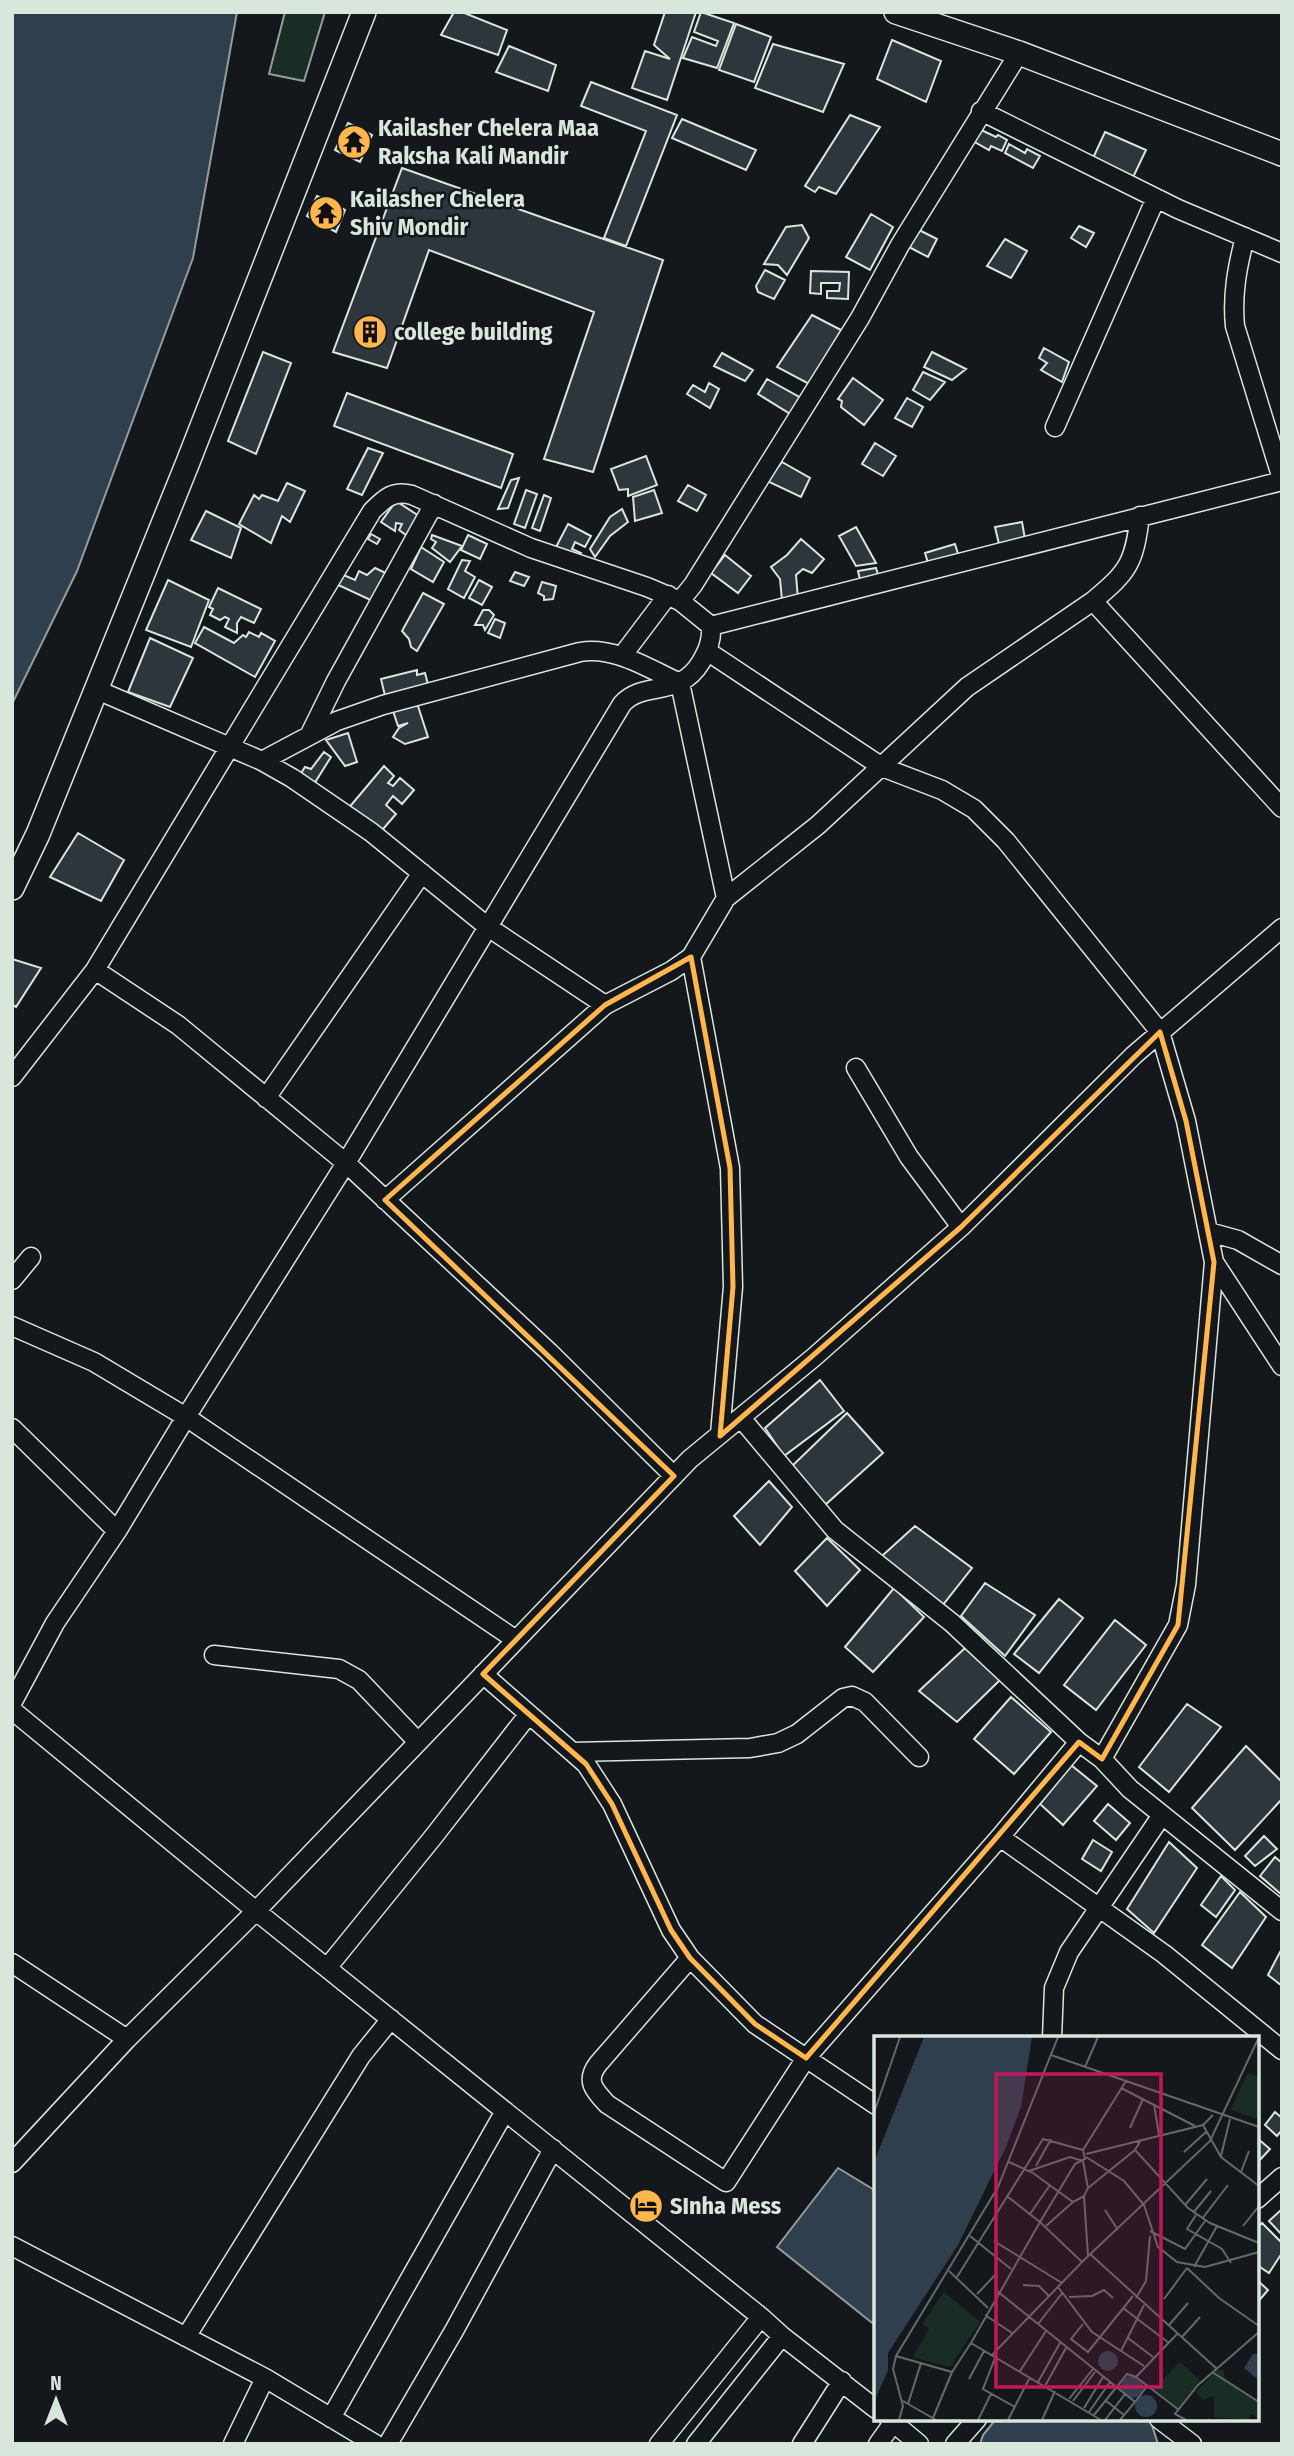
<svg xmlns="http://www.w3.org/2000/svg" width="1294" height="2456" font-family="'Fira Sans Condensed',sans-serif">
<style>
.green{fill:#1a2d24;stroke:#939e99;stroke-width:2}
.water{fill:#2f3f4d;stroke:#939e99;stroke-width:2}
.building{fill:#2c363c;stroke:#d8e6dc;stroke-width:2}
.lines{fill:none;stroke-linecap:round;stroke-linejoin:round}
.minor-casing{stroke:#d8e6dc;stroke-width:21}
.tertiary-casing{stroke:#d8e6dc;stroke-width:26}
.minor{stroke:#14181c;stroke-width:18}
.tertiary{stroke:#14181c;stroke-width:23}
.marked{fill:none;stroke:#ffb74d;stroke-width:5;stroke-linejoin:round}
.labels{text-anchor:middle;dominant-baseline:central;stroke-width:5;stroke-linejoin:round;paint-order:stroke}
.poi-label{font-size:24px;font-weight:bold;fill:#d8e6dc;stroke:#14181c;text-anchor:start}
.inset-road{fill:none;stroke:#626a69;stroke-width:2}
.view{fill:#c2185b;fill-opacity:0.15;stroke:#c2185b;stroke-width:3.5}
.inset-edge{fill:none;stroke:#d8e6dc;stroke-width:3.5}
</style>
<rect width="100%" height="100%" fill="#14181c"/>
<!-- green -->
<path class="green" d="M285 12H325L304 81 269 74Z"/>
<!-- water -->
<path class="water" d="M12 12H237L193 258 77 571 12 704Z
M838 2168 876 2191V2326L777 2247Z
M996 2419H1150L1158 2444H980L983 2435Z"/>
<!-- building -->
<path class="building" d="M454 12H462L507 30 498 55 441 35Z
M665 12H696L667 100 632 88 645 51 670 59 654 45Z
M701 12 734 23 717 68 683 58 692 37 716 46 718 41 694 32Z
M736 24 771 37 754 82 719 70Z
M892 40 941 61 926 102 877 79Z
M773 44 844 64 823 112 755 88Z
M509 46 556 65 548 91 496 72Z
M591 82 677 115 626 246 604 238 646 131 581 106Z
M850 115 880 127 836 194 819 187 815 192 805 186Z
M682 119 756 150 746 170 672 138Z
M348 123 372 135 360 162 335 150Z
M977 128 996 137 998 135 1007 140 1002 151 991 146 989 150 973 141Z
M1105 132 1146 150 1127 190 1087 171Z
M1009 144 1025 153 1027 149 1040 156 1033 168 1005 153Z
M402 168 663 260 593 472 544 459 594 312 429 250 387 368 333 352Z
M317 196 345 210 336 232 307 216Z
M871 214 893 227 870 270 846 257Z
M802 225 809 238 787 275 778 265 764 264 786 227Z
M1079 226 1094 233 1086 247 1071 238Z
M919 230 937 239 928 257 909 247Z
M1005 239 1027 251 1011 278 987 266Z
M765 270 785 280 774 299 758 292 756 286Z
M811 271 849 272 848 299 827 298V291H839L840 283H821V294L810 293Z
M812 315 841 330 811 385 777 367Z
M1044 348 1069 362 1062 382 1041 370 1047 363 1039 358Z
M263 352 291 363 256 454 228 441Z
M932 352 966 369 952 380 924 367Z
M722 353 753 370 745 381 714 366Z
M923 372 945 382 930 400 913 390Z
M853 378 883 400 864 425 841 407 842 401 838 399Z
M767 379 801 398 792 415 758 394Z
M709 383 719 389 710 408 687 394 693 385 705 392Z
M347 393 513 454 501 488 334 426Z
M907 398 923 407 912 427 895 418Z
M875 443 896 456 883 476 862 464Z
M368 448 383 453 362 495 347 489Z
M646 456 657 485 628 496V489L619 490 611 469Z
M782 462 810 478 801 497 767 481Z
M519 478 508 508 498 509 511 480Z
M287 483 305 491 290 522 282 516 271 543 239 524 254 495 259 499 262 495 278 501Z
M688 485 706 495 697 511 678 501Z
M526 490 537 494 525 528 514 524Z
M654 490 662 513 635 521 633 497Z
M544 495 551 498 540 531 532 528Z
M396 501 419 516 406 535 399 530 402 524 396 523 395 531 381 522Z
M622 509 628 522 610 536 595 557 590 549 610 517Z
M206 511 241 528 231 558 191 540Z
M1022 522 1025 539 999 544 995 527Z
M568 524 591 536 585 547 575 542 572 549 581 553 578 560 555 549Z
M856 527 876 563 856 566 839 536Z
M371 534 380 539 377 544 368 539Z
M432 535 462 546 450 562 432 548 436 542 431 539Z
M468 535 487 544 480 559 461 550Z
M801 539 824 559 812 573 803 569 796 575 798 599 782 600 780 579 771 567 787 555Z
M955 544 959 557 929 566 925 553Z
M421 547 444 562 433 582 411 569Z
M725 555 751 576 738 593 711 573Z
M462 560 470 561 465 571 475 577 464 598 448 589Z
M375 568 392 576 379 604 334 583 339 573 355 580 359 571 367 575Z
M876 568 880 581 861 584 858 571Z
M515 572 529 577 524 586 510 581Z
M168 580 209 600 191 647 146 630Z
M479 580 492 587 482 605 469 598Z
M542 582 556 586 553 599 544 600V596L538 593Z
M218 588 261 609 254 623 241 617 237 623V633L225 627 229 619 225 617 220 620 210 615 213 609 209 607Z
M423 593 444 604 417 651 411 647 409 639 402 631Z
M483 610H489L494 615 485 630 483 625H475Z
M495 619 505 623 500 638 488 633Z
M204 627 234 643 243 635 246 637 249 632 259 637 261 633 275 641 255 677 195 643Z
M150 638 193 658 170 707 128 692Z
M417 670V675L425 673 429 688 386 700 381 679Z
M417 703 428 737 405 744 393 737 399 728 408 723 398 726 393 711Z
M348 733 357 762 345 766 326 740Z
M324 752 331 757 314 784 300 775 305 767 311 769Z
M384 766 394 776 388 783 393 786 400 778 414 790 402 804 393 796 386 805 396 814 377 836 347 810Z
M78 833 124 860 101 901 50 877Z
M12 959 41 968 16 1007 12 1004Z
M820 1380 844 1411 784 1456 765 1428Z
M847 1413 883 1453 825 1505 790 1468Z
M769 1481 792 1507 760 1545 734 1516Z
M915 1526 972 1568 942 1606 882 1556Z
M827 1538 860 1570 827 1606 795 1571Z
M985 1583 1035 1615 1005 1656 961 1616Z
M894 1588 924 1617 873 1672 845 1647Z
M1059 1599 1083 1618 1039 1673 1014 1654Z
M1115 1620 1146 1645 1096 1710 1064 1685Z
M965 1648 1001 1679 957 1722 919 1691Z
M1011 1697 1051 1732 1014 1774 974 1739Z
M1187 1704 1221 1727 1169 1792 1139 1767Z
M1246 1746 1282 1782V1799L1235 1850 1192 1808Z
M1071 1765 1097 1786 1063 1825 1040 1804Z
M1108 1804 1130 1823 1116 1840 1094 1821Z
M1264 1836 1277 1849 1255 1866 1245 1856Z
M1093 1840 1112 1852 1101 1871 1082 1859Z
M1169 1842 1197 1868 1154 1933 1127 1909Z
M1275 1857 1282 1863V1895L1260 1876Z
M1221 1876 1235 1890 1216 1917 1201 1905Z
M1240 1892 1266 1917 1232 1968 1202 1945Z
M1280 1952 1282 1953V1986L1268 1975Z
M1275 2112 1282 2118V2130L1277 2136 1265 2125Z
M1257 2138 1270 2149 1258 2162 1257 2160Z
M1282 2209V2235L1269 2221Z
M1262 2223 1282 2243V2253L1269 2273 1257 2265V2228Z
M1257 2280 1268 2290 1257 2303Z"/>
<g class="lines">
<!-- minor casing -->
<g class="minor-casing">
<path id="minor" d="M981 111 1178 209 1282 253
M1245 237C1237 268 1232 295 1235 326L1282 479
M1055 427 1156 198
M1140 516C1134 563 1129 571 1093 601L1282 808
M711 626 1282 481
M707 651 882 767 942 790 974 809 1006 841 1160 1032 1186 1121 1214 1262 1282 1366
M622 656 668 595
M95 689 262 761 292 778 371 832 488 927 605 1005 671 971 691 957
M310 734 336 681 434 504
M262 761 337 721 383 705 580 652C615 646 649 669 680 683L726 898 691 957 730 1168 733 1287 720 1434
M726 898 818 825 967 687 1093 601
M95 970 178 1025 346 1163 622 704C643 680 679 699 701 662 708 650 712 640 711 626L680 601 693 585 860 318 900 245 1019 53
M856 1068 909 1157 961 1227
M12 1077 95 970 372 511C385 498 393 490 412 495L531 548 647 587 680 601
M266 1098 422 873
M385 1200 605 1005
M1209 1232 1238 1240 1282 1265
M12 1280 31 1257
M12 1326 94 1362 186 1417 516 1640
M741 1418 835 1530 952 1623 1079 1742 1102 1759 1130 1789 1282 1911
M12 1428 117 1531
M214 1655 339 1669 359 1680 418 1742
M483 1674 586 1764 612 1804 671 1930 690 1958 755 2024 876 2105
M12 1703 55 1623 117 1531 186 1417 346 1163 549 1352 674 1476
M12 1710 256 1911 761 2317 782 2336 876 2409
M572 1752 750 1748 778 1743 797 1734 843 1698 852 1696 865 1702 919 1757
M1102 1759 1178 1625 1186 1585 1214 1262
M1000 1837 1164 1954 1282 2050
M690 1958 598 2064C585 2081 594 2090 607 2104L726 2182 806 2058 1000 1837 1079 1742
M12 1963 127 2039
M327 1968 434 1836 528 1715
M1052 2038 1054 1988 1069 1952 1162 1815
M12 2163 127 2039 256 1911 690 1459 813 1358 961 1227 1134 1055 1282 928
M1257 2199 1282 2177
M12 2246 265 2378 375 2444
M186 2337 361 2056 391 2019
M331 2418 505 2111
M889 2419 919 2444
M1159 2419 1192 2444
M233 2444 265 2378
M388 2444 455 2329 553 2149
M659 2444 761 2317
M696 2444 782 2336
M802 2444 842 2381
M878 2444 893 2423
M955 2444 977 2419"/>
</g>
<!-- tertiary casing -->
<g class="tertiary-casing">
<path id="tertiary" d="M896 12 1019 53 1282 154
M12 888 38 834 188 462 364 12"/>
</g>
<!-- minor -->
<use href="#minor" class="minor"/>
<!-- tertiary -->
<use href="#tertiary" class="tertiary"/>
</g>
<!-- marked area -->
<path class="marked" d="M691 957 730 1168 733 1287 720 1436 961 1227 1160 1032 1186 1121 1214 1262 1178 1625 1102 1759 1079 1742 806 2058 755 2024 690 1958 671 1930 612 1804 586 1764 483 1674 674 1476 385 1200 605 1005Z"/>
<!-- icons -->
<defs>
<g id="temple-disc" transform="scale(1.75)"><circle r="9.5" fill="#ffb74d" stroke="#14181c"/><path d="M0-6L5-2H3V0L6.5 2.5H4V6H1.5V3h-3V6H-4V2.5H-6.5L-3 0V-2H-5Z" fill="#111"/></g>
<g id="building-disc" transform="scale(1.75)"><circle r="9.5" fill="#ffb74d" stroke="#14181c"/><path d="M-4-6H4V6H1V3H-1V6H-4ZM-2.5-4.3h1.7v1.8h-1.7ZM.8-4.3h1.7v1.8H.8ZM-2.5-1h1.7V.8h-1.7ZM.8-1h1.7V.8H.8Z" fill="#111"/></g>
<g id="hotel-disc" transform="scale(1.75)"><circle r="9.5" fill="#ffb74d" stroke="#14181c"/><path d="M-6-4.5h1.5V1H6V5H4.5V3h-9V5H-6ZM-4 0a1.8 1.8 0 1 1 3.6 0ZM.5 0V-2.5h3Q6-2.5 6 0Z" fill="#111"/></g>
</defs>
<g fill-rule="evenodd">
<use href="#temple-disc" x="354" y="142"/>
<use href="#temple-disc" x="326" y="213"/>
<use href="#building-disc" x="370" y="332"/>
<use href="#hotel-disc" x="646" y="2206"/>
</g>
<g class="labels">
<!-- poi labels -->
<g class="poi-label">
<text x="378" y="128">Kailasher Chelera Maa<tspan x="378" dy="28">Raksha Kali Mandir</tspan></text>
<text x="350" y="199">Kailasher Chelera<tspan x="350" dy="28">Shiv Mondir</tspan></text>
<text x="394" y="332">college building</text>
<text x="670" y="2206">SInha Mess</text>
</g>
</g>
<!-- overview -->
<g transform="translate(874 2036)">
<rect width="385" height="385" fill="#14181c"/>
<path d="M374 37 385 40V83L356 74ZM70 256 106 286 76 331 39 321 55 293 48 288ZM306 326 326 344 304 372 280 353ZM343 334H349L351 342 385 365V383L377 378 374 384 340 381V360L329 364 322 356Z" fill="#1a2d24"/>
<path d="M50 1H158L147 71 132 111 84 209 14 317V334L0 366V126ZM224 325a10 10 0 1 1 20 0a10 10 0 1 1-20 0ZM379 318H385L383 343 370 332ZM247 351a11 11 0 1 1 22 0a11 11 0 1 1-22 0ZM261 370a11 11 0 1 1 22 0a11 11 0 1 1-22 0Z" fill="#2f3f4d"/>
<path class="inset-road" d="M177 19 385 91M211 31 224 1M247 52 321 90M280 68 285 99M0 77 26 1M329 89 347 121 385 150M256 92 269 63M267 104 261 114 314 172 336 187 385 207M310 116 332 96M212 118 329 89 339 79M347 120 356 83M212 121 250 145 270 169 284 211 303 226 331 231 385 216M135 126 159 137 199 166 210 160M162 130 177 103M155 135 196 121 209 125 214 152 210 160 214 220M367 136 375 115M214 152 261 114M134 161 166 186 201 128 211 123 209 114 252 45M311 169 333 143M231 174 244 194M319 177 337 155M156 178 176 149M322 179 313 193 348 213 357 227M328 183 354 149M172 190 199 166M369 190 385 170M276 195 311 213 331 185M96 200 137 233M120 205 188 247M216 218 343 333M320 231 343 190M313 232 345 262 385 290M75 235 114 272M83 241 169 103 209 114M149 249 165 250 175 260M184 251 218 296 270 330M123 255 261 366 246 384M103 258 122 238M195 261 218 260 230 254 239 262M262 262 272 245 276 200M290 263 313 232M249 272 295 307M111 279 138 297M164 288 189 256M209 288 197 303 214 316 259 260M295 289 314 267M304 297 262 341 305 374M308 301 326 281M254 302 279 321M97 307 166 186 208 226M247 315 270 269M22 320 78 336 97 307 227 384M117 320 210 224 336 105 385 1M121 322 109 353 141 371M146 335 172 295M338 336 385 366M95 343 110 315M164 346 186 307M171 350 192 312M195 363 219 333M231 364 250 379M29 365 62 384M199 365 221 336M261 366 274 349M34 368 47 327M210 372 229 341M215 376 236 346M220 379 253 338 262 341M59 382 78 336M25 384 29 370 19 333 22 320 124 151 184 1M104 384 117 358M134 384 156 341M168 384 181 355M231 384 251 358M312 384 301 378 324 349 385 296"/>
<path class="view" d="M122 38H287V351H122Z"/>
<rect width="385" height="385" class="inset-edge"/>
</g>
<!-- border -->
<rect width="1294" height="2456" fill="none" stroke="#d8e6dc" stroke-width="28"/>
<!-- north arrow -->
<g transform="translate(56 2400)" stroke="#14181c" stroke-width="5" paint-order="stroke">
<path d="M0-5L12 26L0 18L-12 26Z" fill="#d8e6dc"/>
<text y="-10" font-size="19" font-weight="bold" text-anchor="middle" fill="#d8e6dc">N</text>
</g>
</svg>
